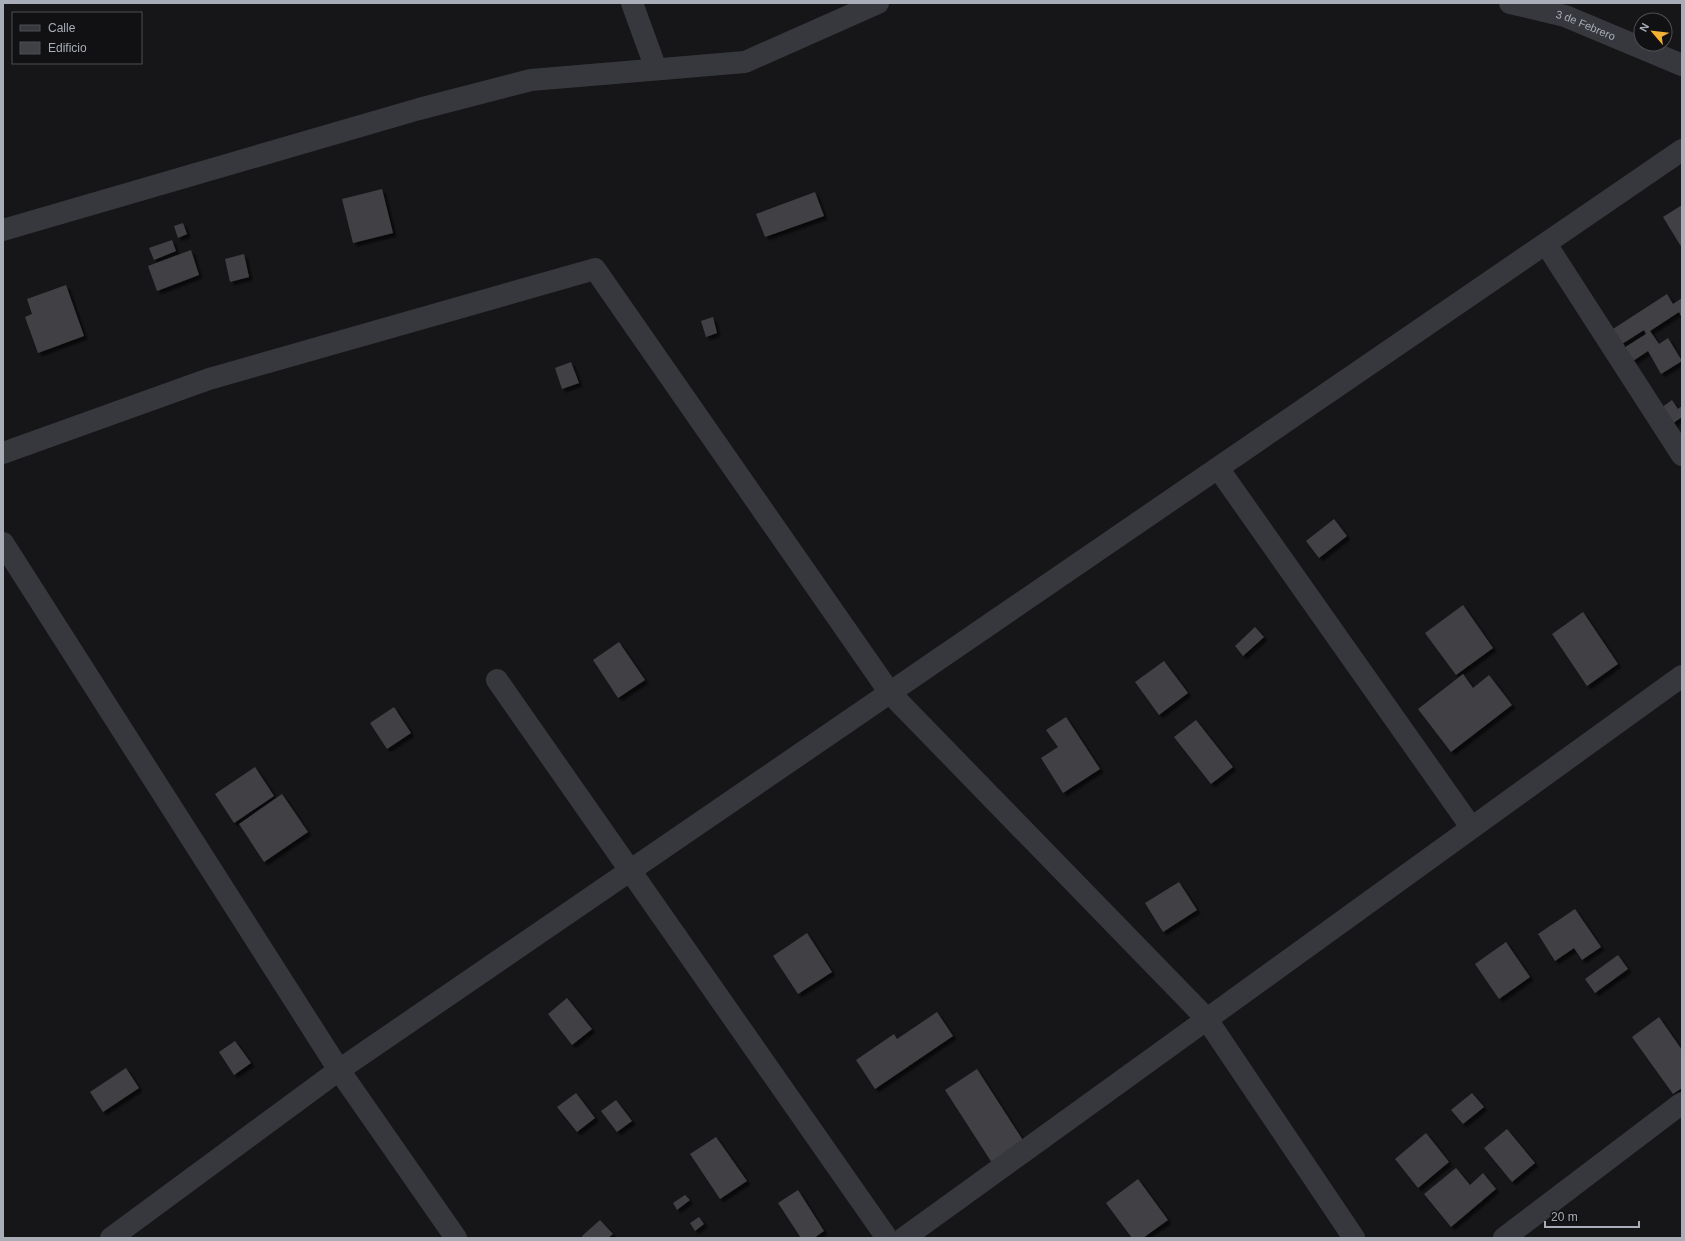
<svg xmlns="http://www.w3.org/2000/svg" width="1685" height="1241" font-family="Helvetica,sans-serif">
<style>
.building{fill:#404145;filter:url(#shadow)}
.lines{fill:none;stroke-linecap:round;stroke-linejoin:round}
.minor{stroke:#37383d;stroke-width:22}
.labels{text-anchor:middle;dominant-baseline:central;stroke-width:3;stroke-linejoin:round;paint-order:stroke}
.street-label{font-size:11px;fill:#a8adb8;stroke:#111113}
</style>
<defs>
<filter id="shadow"><feDropShadow dx="3.5" dy="3.5" stdDeviation="1" flood-color="#0009"/></filter>
</defs>
<rect width="100%" height="100%" fill="#161618"/>
<!-- building -->
<path class="building" d="M382 189 393 233 353 243 342 199Z
M815 192 824 216 765 237 756 214Z
M1682 205V248L1663 217Z
M183 223 187 234 178 238 174 226Z
M172 240 176 251 154 260 149 248Z
M191 250 199 275 157 291 148 266Z
M244 254 249 277 230 282 225 259Z
M66 285 84 336 38 353 25 317 32 314 27 299Z
M1667 294 1673 304 1682 298V318L1679 312 1650 331 1659 344 1668 338 1682 361 1661 374 1648 351 1633 361 1624 348 1646 334 1644 330 1622 344 1613 329Z
M713 317 717 333 706 337 701 321Z
M571 362 579 383 562 389 555 368Z
M1672 400 1678 409 1682 406V417L1665 429 1654 413Z
M1334 519 1347 536 1319 558 1306 541Z
M1463 605 1493 648 1456 675 1425 633Z
M1583 612 1618 664 1587 686 1552 634Z
M1255 627 1264 637 1243 656 1235 646Z
M619 642 645 680 618 698 593 660Z
M1164 661 1188 693 1159 715 1135 682Z
M1463 674 1473 688 1489 675 1512 705 1451 752 1418 709Z
M394 707 411 733 387 749 370 723Z
M1066 717 1100 769 1063 793 1041 758 1058 747 1046 730Z
M1196 720 1233 767 1211 784 1174 737Z
M255 767 274 796 234 823 215 794Z
M282 794 308 832 264 862 239 824Z
M1179 882 1197 910 1163 932 1145 903Z
M1575 909 1601 947 1582 960 1574 948 1555 961 1538 934Z
M807 933 832 972 798 994 773 956Z
M1506 942 1530 977 1499 999 1475 964Z
M1618 955 1628 969 1595 993 1585 979Z
M567 998 592 1029 572 1045 548 1014Z
M937 1012 953 1036 875 1089 856 1060 894 1034 897 1039Z
M1659 1017 1682 1050V1088L1673 1094 1632 1037Z
M235 1041 251 1063 234 1075 219 1052Z
M126 1068 139 1088 103 1112 90 1092Z
M977 1069 1026 1145 994 1166 945 1090Z
M576 1093 595 1118 577 1132 557 1107Z
M1472 1093 1484 1107 1463 1124 1451 1110Z
M616 1100 632 1121 617 1132 601 1111Z
M1507 1129 1535 1163 1512 1182 1484 1148Z
M1426 1133 1449 1162 1418 1188 1395 1159Z
M716 1137 747 1181 720 1199 690 1154Z
M1456 1168 1470 1185 1483 1173 1496 1189 1451 1227 1424 1194Z
M1138 1179 1168 1220 1143 1238H1132L1106 1203Z
M798 1190 824 1231 814 1238H801L778 1203Z
M685 1195 690 1200 677 1210 673 1203Z
M699 1217 704 1224 695 1231 690 1223Z
M600 1220 613 1234 608 1238H583L582 1236Z"/>
<g class="lines">
<!-- minor -->
<g class="minor">
<path d="M632 3 656 69"/>
<path id="s1" d="M1510 3 1565 16 1682 65"/>
<path d="M3 230 419 109 531 80 745 62 878 3"/>
<path d="M1546 244 1682 455"/>
<path d="M3 453 209 379 595 269 890 693 1206 1018 1354 1238"/>
<path d="M1218 468 1471 827"/>
<path d="M3 543 339 1070 456 1238"/>
<path d="M497 680 887 1238"/>
<path d="M111 1238 339 1070 1682 150"/>
<path d="M904 1238 1682 676"/>
<path d="M1504 1238 1682 1103"/>
</g>
</g>
<g class="labels">
<!-- street labels -->
<g class="street-label">
<text stroke="none"><textPath href="#s1" startOffset="79">3 de Febrero</textPath></text>
</g>
</g>
<!-- border -->
<rect width="1685" height="1241" fill="none" stroke="#a8adb8" stroke-width="8"/>
<!-- legend -->
<rect x="12" y="12" width="130" height="52" fill="#111113" stroke="#4d4f55"/>
<rect x="20" y="25" width="20" height="6" fill="#37383d" stroke="#4d4f55"/>
<text x="48" y="32" font-size="12" fill="#a8adb8">Calle</text>
<rect x="20" y="42" width="20" height="12" fill="#404145" stroke="#4d4f55"/>
<text x="48" y="52" font-size="12" fill="#a8adb8">Edificio</text>
<!-- north arrow -->
<g transform="translate(1653 32) rotate(298)"><circle r="19" fill="#111113" stroke="#4d4f55"/>
<path d="M0-3L7 15L0 10L-7 15Z" fill="#f2b134"/>
<text y="-6" font-size="11" font-weight="bold" text-anchor="middle" fill="#a8adb8">N</text>
</g>
<!-- scale -->
<path d="M1545 1221v6h94v-6" fill="none" stroke="#a8adb8" stroke-width="2"/>
<text x="1551" y="1221" font-size="12" fill="#a8adb8" stroke="#111113" stroke-width="3" paint-order="stroke">20 m</text>
</svg>
